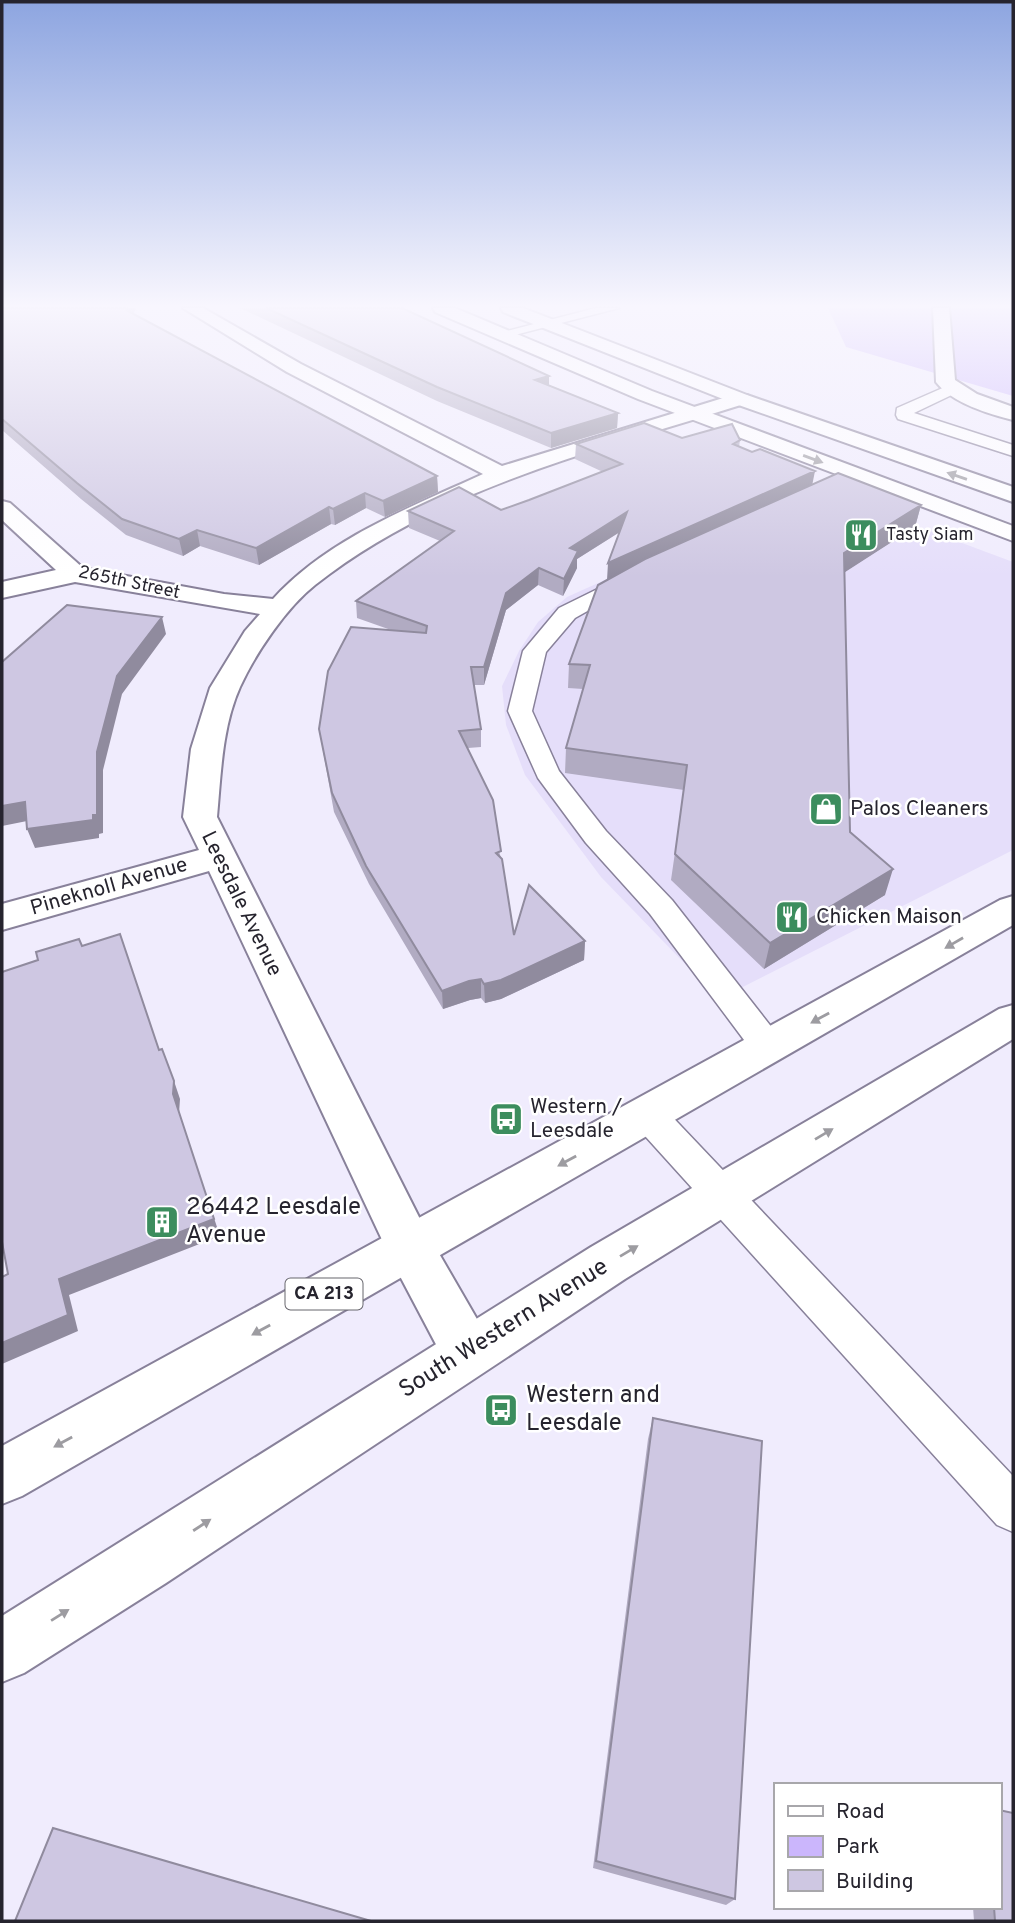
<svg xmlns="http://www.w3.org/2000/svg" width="1015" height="1923" font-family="Overpass,sans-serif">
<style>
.built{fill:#e5defa}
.green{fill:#cbb6fc}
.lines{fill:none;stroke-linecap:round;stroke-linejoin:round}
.lane-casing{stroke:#88819a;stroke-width:3}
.street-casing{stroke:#88819a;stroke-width:4}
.secondary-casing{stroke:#88819a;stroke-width:4}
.primary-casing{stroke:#88819a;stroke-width:4}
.lane{fill:#fff;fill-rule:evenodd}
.street{fill:#fff;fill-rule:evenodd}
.secondary{fill:#fff;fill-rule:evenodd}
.primary{fill:#fff;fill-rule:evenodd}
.wall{fill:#b1abc2}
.shaded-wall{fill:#908b9e}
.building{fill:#cec7e2;stroke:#908b9e;stroke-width:2}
.oneway{fill:#9d9ca1}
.labels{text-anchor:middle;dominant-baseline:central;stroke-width:5;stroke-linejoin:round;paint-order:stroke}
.far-poi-label{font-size:18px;fill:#26242e;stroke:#fff;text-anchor:start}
.far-street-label{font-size:18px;fill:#26242e;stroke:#fff}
.shield{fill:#fff;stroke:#67666d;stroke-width:2}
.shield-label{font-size:19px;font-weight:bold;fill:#26242e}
.poi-label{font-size:21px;fill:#26242e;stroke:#fff;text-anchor:start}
.street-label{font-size:21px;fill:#26242e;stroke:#fff}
.near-poi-label{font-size:24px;fill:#26242e;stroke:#fff;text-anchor:start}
.near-street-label{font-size:24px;fill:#26242e;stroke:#fff}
</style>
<rect width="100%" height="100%" fill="#f0ecfd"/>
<!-- built -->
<path class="built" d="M812 487 1013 562V850L719 999 601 877 525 775 506 725 502 686 519 651 538 622 567 597Z"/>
<!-- green -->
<path class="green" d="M828 308H1013V396L846 347Z"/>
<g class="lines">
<!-- lane casing -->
<g class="lane-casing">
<path id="lane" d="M596 308H619L499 339 492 335Z
M954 383 962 388 960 391 914 413 1013 445V456L898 419 896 415 897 408Z
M632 572 643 578 639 582 575 618 546 652 532 711 559 771 606 831 672 900 780 1038 785 1047 780 1056 768 1060 756 1056 650 914 586 843 538 778 508 711 523 651 559 608Z
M649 1101 662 1106 1013 1476V1532L997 1525 636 1126 631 1116 636 1106Z"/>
</g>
<!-- street casing -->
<g class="street-casing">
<path id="street" d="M183 308H203L301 364 502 466 733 395H747L750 399 747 403C599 450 439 487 315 585 286 608 255 654 240 687 222 727 221 774 217 817L426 1231 485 1333 493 1351 485 1369 467 1376 449 1369 392 1261 209 871 2 930V904L199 850 183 817 191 749 210 688 245 631 260 614 75 582 2 598V582L56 570 2 520V501L10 503 83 568 224 594 273 599C329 538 409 508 483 474L287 372Z
M933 308H949L955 380 977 394 1013 407V420C989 414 952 403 936 382Z"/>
</g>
<!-- secondary casing -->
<g class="secondary-casing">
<path id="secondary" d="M433 308H455L652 391 1013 526V541L638 399 435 312Z
M501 308H523L747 395 1013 487V502L733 403 503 312Z"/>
</g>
<!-- primary casing -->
<g class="primary-casing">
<path id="primary" d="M1013 896V925L22 1496 2 1504V1446L1000 900Z
M1013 1005V1039L625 1279 166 1583 24 1673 2 1682V1616L591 1247 999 1009Z"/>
</g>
<!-- lane -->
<use href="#lane" class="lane"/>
<!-- street -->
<use href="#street" class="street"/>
<!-- secondary -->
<use href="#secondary" class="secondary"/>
<!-- primary -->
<use href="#primary" class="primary"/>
</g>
<!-- wall -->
<path class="wall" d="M2 308 133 314 437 476 438 492 385 517 366 508 335 525 331 524 259 565 200 546 183 556 126 535 81 499 2 430Z
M240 308H402L549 385 618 413 617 428 551 448 437 401Z
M682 438 740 440 739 447 813 484 921 505 915 527 844 572 850 832 885 895 764 969 671 880 684 790 565 773 566 748 583 689 568 688 569 664 610 579 620 532 577 559V568L563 596 538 585 506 610 484 685H474L481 729V747L468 748 501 858 514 935 585 941 584 960 501 999 485 1003 481 998 470 1000 443 1009 369 884 334 812 319 729 391 630 357 618 356 601 440 541 409 528 408 511 501 510 603 472 575 459 576 444Z
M653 1418 735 1899 726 1905 593 1868 648 1439Z
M973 1907H999L1013 1921H974Z"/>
<!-- shaded-wall -->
<path class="shaded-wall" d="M127 308H136L129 323 126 310Z
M549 376V390L535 380Z
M618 413 617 428 551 448V433Z
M815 471 812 486 607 580 608 563Z
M437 476 438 492 385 517 383 501Z
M365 493 366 508 335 525 333 509Z
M921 505 915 527 839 576 844 553Z
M329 507 331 524 259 565 256 548Z
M627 512 626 528 577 559V568L563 596 564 579 570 548Z
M197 530 200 546 183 556 179 539Z
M539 568 538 585 506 610 484 685V667L506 593Z
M162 617 166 634 122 694 103 770V833L99 834V838L35 848 27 829 93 815 97 752 117 676Z
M25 802 32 820 2 826V806Z
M893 869 885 895 764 969 770 943Z
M585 941 584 960 501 999 485 1003 484 984Z
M481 979V998L470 1000 443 1009 442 991 469 981Z
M174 1081 180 1099 179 1113 220 1236 69 1295 78 1331 2 1364V1343L59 1279 173 1094Z"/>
<!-- building -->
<path class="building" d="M2 308H127L126 310 437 476 383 501 365 493 333 509 329 507 256 548 197 530 179 539 122 519 77 483 2 419Z
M266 308H402L549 376 535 380 618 413 551 433 437 387Z
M644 423 682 438 732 424 740 440 733 444 752 452 760 449 815 471 608 563 627 512 570 548 578 551 564 579 539 568 506 593 484 667H471L481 729 459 731 493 800 501 851 496 853 502 859 514 935 529 885 585 941 501 980 484 984 481 979 469 981 442 991 366 866 332 793 319 729 328 671 351 627 426 633 427 626 356 601 454 531 408 511 459 487 501 510 529 500 622 464 576 444Z
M838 473 921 505 844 553 850 832 893 869 770 943 675 854 687 765 566 748 590 665 569 664 598 585 645 559Z
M67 605 162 617 117 676 97 752V815H93V820L27 829 25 802 2 806V662Z
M120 934 159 1050 162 1049 174 1081 173 1094 214 1219 59 1279 68 1315 2 1343V1277L8 1274 2 1242V972L38 960 36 952 79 939 82 946Z
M653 1418 762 1441 735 1899 596 1861Z
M999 1810 1013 1813V1921H995L994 1907H999Z
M53 1828 371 1921H15Z"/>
<!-- one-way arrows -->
<defs><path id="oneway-solid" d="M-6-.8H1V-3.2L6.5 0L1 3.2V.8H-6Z" transform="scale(1.75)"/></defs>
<g class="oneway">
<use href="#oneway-solid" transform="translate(813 459) rotate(20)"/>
<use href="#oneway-solid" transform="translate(957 476) rotate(-161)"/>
<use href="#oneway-solid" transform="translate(954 943) rotate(150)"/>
<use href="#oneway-solid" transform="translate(820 1018) rotate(151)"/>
<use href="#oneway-solid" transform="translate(824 1134) rotate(-31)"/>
<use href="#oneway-solid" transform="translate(567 1161) rotate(151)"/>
<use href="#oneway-solid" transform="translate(629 1251) rotate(-31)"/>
<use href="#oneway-solid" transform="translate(261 1330) rotate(151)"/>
<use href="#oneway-solid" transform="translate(63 1442) rotate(151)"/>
<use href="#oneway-solid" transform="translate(202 1525) rotate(-33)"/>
<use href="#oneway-solid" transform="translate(60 1615) rotate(-32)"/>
</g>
<!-- sky -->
<linearGradient id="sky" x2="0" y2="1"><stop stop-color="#8da5e0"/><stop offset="0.53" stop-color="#f8f6fe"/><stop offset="1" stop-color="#f8f6fe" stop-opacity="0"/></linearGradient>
<rect width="1015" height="577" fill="url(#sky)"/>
<!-- icons -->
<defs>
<g id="restaurant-square" transform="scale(1.75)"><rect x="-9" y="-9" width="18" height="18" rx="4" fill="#3c8d5e" stroke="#fff"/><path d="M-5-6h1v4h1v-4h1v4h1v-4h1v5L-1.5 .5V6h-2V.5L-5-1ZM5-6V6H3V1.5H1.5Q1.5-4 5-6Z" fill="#fff"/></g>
<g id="shop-square" transform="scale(1.75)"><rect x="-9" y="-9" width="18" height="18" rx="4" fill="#3c8d5e" stroke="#fff"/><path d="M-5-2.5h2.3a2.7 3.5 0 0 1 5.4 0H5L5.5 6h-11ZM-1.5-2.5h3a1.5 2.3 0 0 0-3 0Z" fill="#fff"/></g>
<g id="bus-square" transform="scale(1.75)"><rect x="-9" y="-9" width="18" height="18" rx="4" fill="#3c8d5e" stroke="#fff"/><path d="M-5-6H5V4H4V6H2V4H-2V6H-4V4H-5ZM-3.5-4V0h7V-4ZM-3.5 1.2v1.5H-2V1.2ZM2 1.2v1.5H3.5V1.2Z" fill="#fff"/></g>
<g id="building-square" transform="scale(1.75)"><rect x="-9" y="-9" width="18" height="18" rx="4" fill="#3c8d5e" stroke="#fff"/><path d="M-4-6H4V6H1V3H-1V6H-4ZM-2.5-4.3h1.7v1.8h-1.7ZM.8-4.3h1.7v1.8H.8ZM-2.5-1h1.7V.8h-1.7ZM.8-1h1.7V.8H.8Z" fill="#fff"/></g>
</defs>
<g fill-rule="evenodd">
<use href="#restaurant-square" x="861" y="535"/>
<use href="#shop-square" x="826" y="809"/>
<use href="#restaurant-square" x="792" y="917"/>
<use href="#bus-square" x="506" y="1119"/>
<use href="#building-square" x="162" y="1222"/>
<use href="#bus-square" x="501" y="1410"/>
</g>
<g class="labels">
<!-- far-poi labels -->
<g class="far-poi-label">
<text x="886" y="535">Tasty Siam</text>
</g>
<!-- far-street labels -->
<g class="far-street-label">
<text transform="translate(129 583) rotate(12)">265th Street</text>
</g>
<!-- shield labels -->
<rect class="shield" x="285.5" y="1278.5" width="77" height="31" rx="5"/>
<g class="shield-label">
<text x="324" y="1294">CA 213</text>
</g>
<!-- poi labels -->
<g class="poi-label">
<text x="850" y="809">Palos Cleaners</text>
<text x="816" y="917">Chicken Maison</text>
<text x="530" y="1107">Western /<tspan x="530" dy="24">Leesdale</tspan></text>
</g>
<!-- street labels -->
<g class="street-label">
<text transform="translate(109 887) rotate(-16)">Pineknoll Avenue</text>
<text transform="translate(241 904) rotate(64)">Leesdale Avenue</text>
</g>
<!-- near-poi labels -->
<g class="near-poi-label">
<text x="186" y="1208">26442 Leesdale<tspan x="186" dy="28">Avenue</tspan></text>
<text x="526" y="1396">Western and<tspan x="526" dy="28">Leesdale</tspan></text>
</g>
<!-- near-street labels -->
<g class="near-street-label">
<text transform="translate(504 1329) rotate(-32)">South Western Avenue</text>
</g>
</g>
<!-- border -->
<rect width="1015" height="1923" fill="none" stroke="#26242e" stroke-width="7"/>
<!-- legend -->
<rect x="774" y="1783" width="228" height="126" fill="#ffffff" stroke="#a8a7ab" stroke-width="2"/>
<rect x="788" y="1806" width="35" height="10" fill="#ffffff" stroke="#a8a7ab" stroke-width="2"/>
<text x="836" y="1818" font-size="21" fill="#26242e">Road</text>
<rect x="788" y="1836" width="35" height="21" fill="#cbb6fc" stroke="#a8a7ab" stroke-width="2"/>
<text x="836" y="1853" font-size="21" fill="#26242e">Park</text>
<rect x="788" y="1870" width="35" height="21" fill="#cec7e2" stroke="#a8a7ab" stroke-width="2"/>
<text x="836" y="1888" font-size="21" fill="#26242e">Building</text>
</svg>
